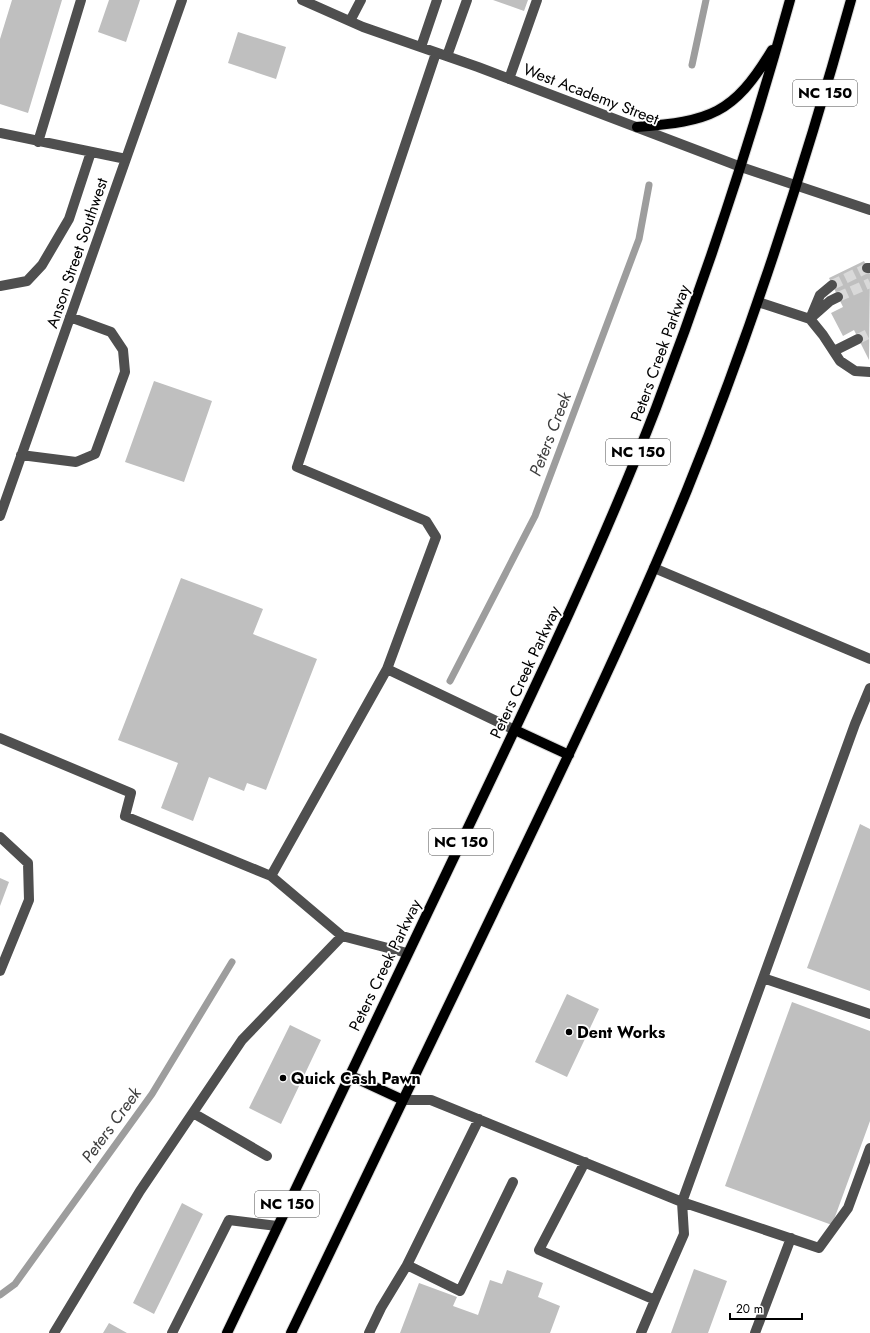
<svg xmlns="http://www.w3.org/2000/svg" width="870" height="1333" font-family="Jost,sans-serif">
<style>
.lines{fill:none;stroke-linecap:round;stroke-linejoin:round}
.stream{stroke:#9d9d9d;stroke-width:7}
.building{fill:#bfbfbf}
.minor-tunnel{stroke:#d9d9d9;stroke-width:10;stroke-dasharray:10 5;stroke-linecap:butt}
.major-casing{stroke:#dbdbdb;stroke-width:12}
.minor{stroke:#4f4f4f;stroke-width:10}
.major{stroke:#000;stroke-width:10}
.poi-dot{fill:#000;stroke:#fff;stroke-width:1.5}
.labels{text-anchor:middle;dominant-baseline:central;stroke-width:3.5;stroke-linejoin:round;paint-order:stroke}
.shield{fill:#fff;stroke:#4c4c4c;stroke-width:1}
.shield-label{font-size:15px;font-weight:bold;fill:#000}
.street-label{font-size:16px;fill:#000;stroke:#fff}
.poi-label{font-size:16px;font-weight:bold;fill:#000;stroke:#fff;text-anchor:start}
.water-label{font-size:17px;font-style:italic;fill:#3e3e3e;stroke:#fff}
</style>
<rect width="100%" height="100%" fill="#fff"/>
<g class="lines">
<!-- stream -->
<path class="stream" d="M692 65 706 0
M450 681 535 516 639 239 649 185
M0 1295 15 1284 152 1094 232 962"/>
</g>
<!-- building -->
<path class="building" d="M12 0H62L28 113 0 104V39Z
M109 0H140L126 42 98 32Z
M493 0H528L524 11Z
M238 32 286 47 276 79 228 63Z
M864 261 870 274 869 360 854 330 843 336 831 313 843 307 829 278Z
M154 381 212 401 184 482 125 462Z
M181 578 263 609 253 634 317 659 266 790 247 783 244 791 209 777 193 821 161 808 178 763 118 740Z
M860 824 870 829V991L807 968Z
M0 878 9 882 0 906Z
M567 994 599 1009 567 1077 535 1062Z
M792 1002 870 1031V1121L832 1225 725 1186Z
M290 1025 321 1040 281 1124 249 1108Z
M182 1203 203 1214 154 1314 133 1303Z
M694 1269 727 1281 708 1333H671Z
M507 1270 543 1283 538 1297 560 1306 550 1333H400L419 1283 457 1297 453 1306 478 1315 490 1280 502 1284Z
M109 1323 127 1333H103Z"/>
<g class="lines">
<!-- minor-tunnel -->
<path class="minor-tunnel" d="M832 285 867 268
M838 297 870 283
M858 339 870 333"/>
<!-- major casing -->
<g class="major-casing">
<path id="major" d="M637 127C710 121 733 115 772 50
M515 730 569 755
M349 1075 403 1100
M227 1333C302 1173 379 1013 456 853 526 706 597 560 656 408 707 274 752 138 790 0
M291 1333C358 1193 425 1053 493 913 560 773 628 634 687 490 752 330 805 166 851 0"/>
</g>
<!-- minor -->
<path class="minor" d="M302 0 363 27 478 67 741 167 870 210
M350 21 361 0
M421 47 437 0
M447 56 467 0
M509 79 537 0
M0 133 126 159
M38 142 81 0
M867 268H870
M0 286 27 281 42 265 69 219 91 152
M758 302 810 319 823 335 840 361 855 371 870 372
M813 316 830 301 838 297
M810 319 820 295 832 285
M834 351 858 339
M21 455 76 462 95 454 125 372 123 350 111 332 70 317
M0 516 182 0
M654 568 870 659
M387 669 515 730
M0 738 131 793 125 816 271 876 342 936
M0 837 28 863 29 900 0 971
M271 876 387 669 436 537 426 521 297 467 436 53
M763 978 870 1014
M403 1100H431L682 1202 855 724 870 688
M193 1113 267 1156
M479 1119 407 1265 460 1291 513 1182
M585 1162 539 1250 655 1300 684 1234 682 1202 819 1248 848 1208 870 1148
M54 1333 140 1191 242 1040 342 936 407 953
M172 1333 229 1220 277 1226
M369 1333 381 1308 407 1265
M641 1333 655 1300
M755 1333 791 1238"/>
<!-- major -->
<use href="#major" class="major"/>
</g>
<!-- markers -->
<g class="poi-dot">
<circle cx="569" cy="1032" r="4"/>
<circle cx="283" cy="1078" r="4"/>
</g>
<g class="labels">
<!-- shield labels -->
<g class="shield">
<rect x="793" y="80" width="64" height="26" rx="3"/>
<rect x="606" y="439" width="64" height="26" rx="3"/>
<rect x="429" y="829" width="64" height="26" rx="3"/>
<rect x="255" y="1191" width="64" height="26" rx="3"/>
</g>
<g class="shield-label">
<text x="825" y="93">NC 150</text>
<text x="638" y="452">NC 150</text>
<text x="461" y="842">NC 150</text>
<text x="287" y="1204">NC 150</text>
</g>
<!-- street labels -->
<g class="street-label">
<text transform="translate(591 94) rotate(21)">West Academy Street</text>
<text transform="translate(77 253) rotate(-71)">Anson Street Southwest</text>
<text transform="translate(660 353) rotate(-70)">Peters Creek Parkway</text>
<text transform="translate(525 672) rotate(-65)">Peters Creek Parkway</text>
<text transform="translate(385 965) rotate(-64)">Peters Creek Parkway</text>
</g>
<!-- poi labels -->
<g class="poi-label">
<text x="577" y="1032">Dent Works</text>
<text x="291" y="1078">Quick Cash Pawn</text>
</g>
<!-- water labels -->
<g class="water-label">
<text transform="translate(550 434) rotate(-69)">Peters Creek</text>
<text transform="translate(111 1125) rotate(-54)">Peters Creek</text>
</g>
</g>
<!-- scale -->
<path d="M730 1313v6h72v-6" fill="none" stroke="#000000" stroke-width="2"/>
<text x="736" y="1313" font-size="12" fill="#000000" stroke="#ffffff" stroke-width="3" paint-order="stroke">20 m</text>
</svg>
